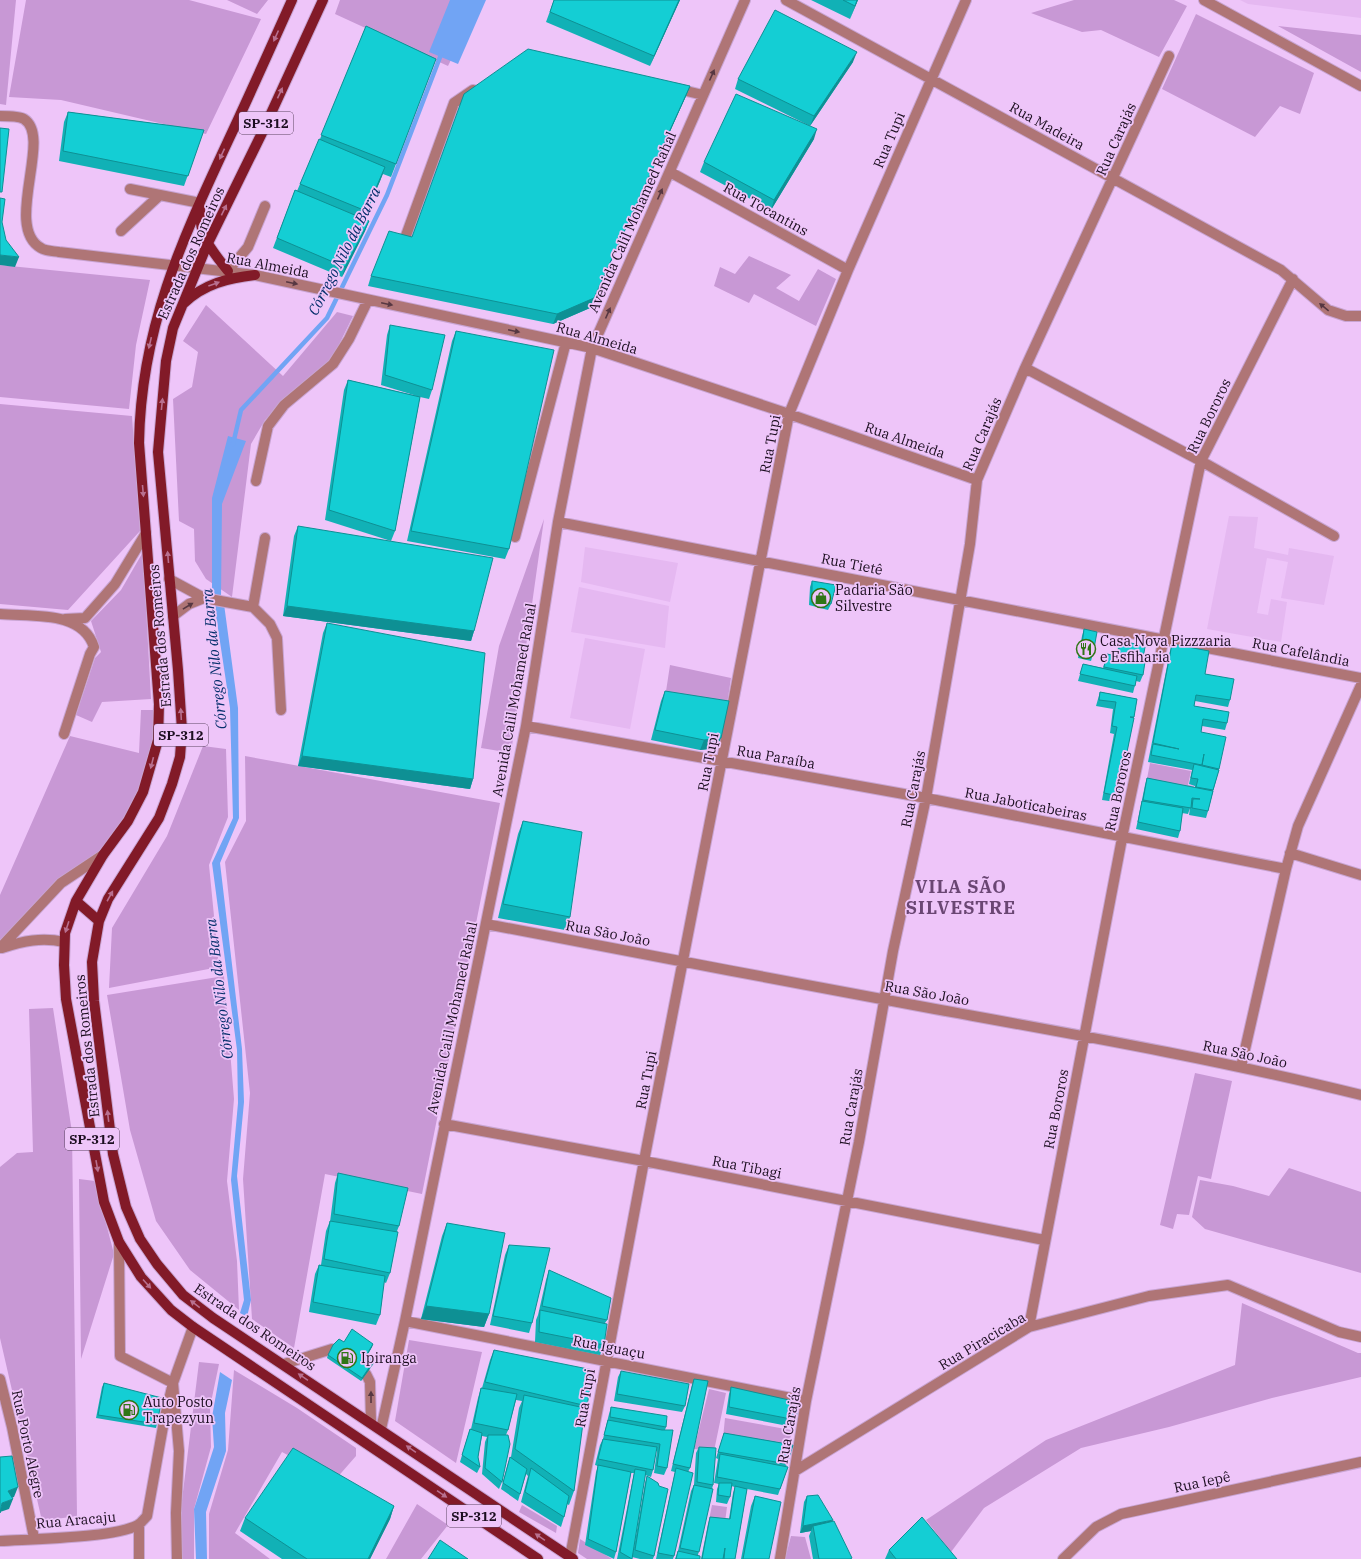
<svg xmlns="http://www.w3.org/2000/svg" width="1361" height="1559" font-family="'IBM Plex Serif',serif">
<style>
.built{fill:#e5b8f1}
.green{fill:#c898d5}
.water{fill:#71a4f4}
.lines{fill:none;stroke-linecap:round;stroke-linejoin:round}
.stream{stroke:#71a4f4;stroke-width:4.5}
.minor-casing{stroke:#c8a4d2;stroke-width:12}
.major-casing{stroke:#c8a4d2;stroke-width:12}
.minor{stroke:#af7576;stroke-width:10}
.major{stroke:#821a28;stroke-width:10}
.wall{fill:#11b1b6}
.shaded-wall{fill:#0e9094}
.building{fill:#14ced4;stroke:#0e9094}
.oneway{fill:#b87090}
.oneway2{fill:#573742}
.labels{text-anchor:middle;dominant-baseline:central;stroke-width:3.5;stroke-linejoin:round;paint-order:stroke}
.shield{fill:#eec5f9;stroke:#5b4561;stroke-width:1}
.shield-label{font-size:13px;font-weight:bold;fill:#1c0e20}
.street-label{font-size:14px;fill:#1c0e20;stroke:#eec5f9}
.poi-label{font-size:14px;fill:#1c0e20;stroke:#eec5f9;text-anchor:start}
.water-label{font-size:15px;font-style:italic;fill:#062f6c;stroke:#eec5f9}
.district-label{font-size:18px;font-weight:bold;letter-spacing:1px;fill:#6a4673;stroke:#eec5f9}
</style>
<rect width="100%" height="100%" fill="#eec5f9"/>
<!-- built -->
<path class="built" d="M1240 0H1361V18L1248 4Z
M1229 516 1258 517 1254 548 1288 555 1289 548 1334 556 1324 605 1281 598 1288 562 1267 558 1257 613 1268 615 1271 599 1287 602 1281 642 1207 629Z
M585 547 678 563 670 602 581 582Z
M579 587 669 606 665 648 571 632Z
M585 638 645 649 630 729 570 718Z"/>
<!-- green -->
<path class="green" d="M0 0H16L6 105 0 104Z
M26 0H189L261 19 206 134 61 100 9 97Z
M227 0H268L257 14Z
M340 0H480L448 66 335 14Z
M1074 0H1174L1187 6 1159 57 1101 30 1082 32 1031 13Z
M1196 14 1314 73 1300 114 1280 106 1255 137 1162 89Z
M1278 26 1361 35V72Z
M749 256 791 275 776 288 799 301 818 269 836 279 816 326 754 294 749 303 714 286 720 267 735 274Z
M0 265 150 280 136 345 129 409 0 397Z
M206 305 283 376 337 312 353 316 332 359 265 420 251 444 232 597 206 579 195 561 194 529 179 521 173 399 192 387 198 352 183 341Z
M0 404 132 416 140 531 68 610 0 604Z
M544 519 511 753 481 748 499 646Z
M143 552 151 699 102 702 92 722 76 715 95 658 101 652 91 621 121 590Z
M670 665 731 678 726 711 665 698Z
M141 710H154V740L141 786 123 820 99 853 60 877 0 941V895L70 736 139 753Z
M203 746 226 749 228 817 209 865 219 967 109 988 112 928 167 836Z
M245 756 500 803 422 1194 325 1174 294 1348 252 1319 243 1179 250 1093 225 862 246 821Z
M1150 763 1191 771 1188 785 1194 786 1192 793 1146 784Z
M224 976 234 1099 227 1181 237 1261 239 1310 190 1270 156 1221 130 1130 107 995Z
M53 1008 72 1132 77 1516 42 1521 0 1338V1167L17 1153 33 1152 29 1009Z
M1195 1073 1232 1081 1211 1179 1198 1176 1189 1215 1177 1214 1173 1229 1160 1225Z
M1289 1168 1361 1192V1273L1205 1229 1192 1217 1200 1180 1233 1186 1269 1196Z
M79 1179 95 1181 114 1254 81 1359Z
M1242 1303 1358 1353H1361V1377L1272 1398 1169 1427 1081 1448 984 1508 951 1552 926 1520 1046 1440 1235 1365Z
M409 1340 482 1352 456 1463 395 1421Z
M199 1362 219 1364 210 1407 211 1447 194 1509V1559H182L180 1516Z
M234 1370 297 1408 356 1448V1456L335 1480 282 1452 235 1533 270 1559H209V1514L228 1450Z
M709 1389 726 1393 714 1451 694 1449Z
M725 1418 791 1430 790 1449 723 1438Z
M417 1504 448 1525 421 1559H386Z
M522 1505 557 1526 556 1533 519 1512Z
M712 1505 727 1507 725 1522 709 1520Z
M791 1536 805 1537 811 1559H785Z
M580 1539 612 1559H587L578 1553Z"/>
<!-- water -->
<path class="water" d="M450 0H486L458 64 429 52Z
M228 436 246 441 222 504 221 597 212 595V498Z
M214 602 224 604 238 708 239 818 220 863 242 1049 244 1102 237 1176 251 1300 247 1317 240 1313 244 1300 231 1180 238 1103 237 1050 212 863 233 818 230 708Z
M220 1372 232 1380 225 1413 226 1451 206 1512 207 1559H196L194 1509 214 1447 212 1417Z"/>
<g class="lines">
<!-- stream -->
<path class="stream" d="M233 444 241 410 327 318 387 195 442 52"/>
<!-- minor casing -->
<g class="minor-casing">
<path id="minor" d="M786 0 1281 270 1328 310 1346 316H1361
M1204 0 1361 86
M674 88 703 95
M0 116C7 116 19 116 24 119 53 137 3 227 41 248 45 251 53 251 59 252L255 275 592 348 789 414 977 480
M670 172 848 270
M130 189 160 195
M121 231 160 195 200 203
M404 241 454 103 473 90
M228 271 248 247 265 206
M1025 368 1201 461 1334 536
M256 481 268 426 284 405 333 364 349 339 368 300
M558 522 1361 678
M515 537 566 342
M265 538 253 607 270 624 277 638 281 710
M169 579 204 598 253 607
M0 614C32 617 82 610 94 647L90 654 64 734
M173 616 189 604 204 598
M65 619 85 618 115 584 146 533
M526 726 926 798 1286 869
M1290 853 1361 875
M486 924C636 953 785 981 935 1009 1078 1035 1221 1060 1361 1095
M0 948 61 883 103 855
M2 948C23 941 42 937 64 942
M1241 1067 1286 869 1298 826 1361 685
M444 1124 644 1161 1044 1240
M119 1242 120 1356 173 1383 179 1451 176 1513 177 1559
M405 1321 806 1401
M1029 1327 1124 828 1201 461 1293 279
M284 1364 332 1349
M366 1374 370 1382 371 1422
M0 1379 12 1427 34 1538
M381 1429 405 1321 526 726 558 522 592 348 745 0
M795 1471 1029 1327 1149 1296 1228 1285 1339 1332 1361 1337
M139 1524V1559
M0 1541C31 1539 114 1538 138 1525 141 1523 144 1519 147 1516L164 1421 173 1383 193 1327
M570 1557 644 1161 789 414 848 270 966 0
M780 1559 806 1401 859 1142 893 951 926 798 970 544 977 480 1025 368 1169 56
M1063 1559 1096 1527 1121 1514 1361 1462"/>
</g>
<!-- major casing -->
<g class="major-casing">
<path id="major" d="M292 0C271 47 250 94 228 141 181 242 141 328 139 443L159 704 158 740 143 792 128 821 103 855 76 901 65 933 64 965 66 999 104 1202 119 1242 141 1277 171 1310 193 1327 538 1559
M323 0 262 133 207 245 173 328 166 361 158 452 178 670 182 730 180 757 172 784 159 818 108 899 99 921 92 962 94 1001 113 1154 126 1207 140 1239 157 1264 183 1295 213 1318 573 1559
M200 207C199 237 210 248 228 271
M184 303C204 284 228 278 255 275
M76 901 99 921"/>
</g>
<!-- minor -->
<use href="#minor" class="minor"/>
<!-- major -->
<use href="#major" class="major"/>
</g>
<!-- wall -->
<path class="wall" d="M554 0H680L650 66 546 22Z
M811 0H858L850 19Z
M366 26 436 59 391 177 383 174 364 219 369 221 365 231 342 277 273 248 295 190 297 191 300 184 320 139Z
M853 62 810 126 735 89 738 79Z
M690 86 686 96 590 308 553 324 368 286 371 276 412 237Z
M68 112 204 130 184 186 59 161 64 122Z
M814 139 771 210 700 172 704 162Z
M390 325 432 390 429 399 420 397 395 531 391 541 325 520 344 390 348 380 417 396 381 385 387 335Z
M456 331 509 549 505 559 407 541 452 341Z
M298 526 474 631 471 641 283 616 294 536Z
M812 581 831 604 828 610 809 605 810 587Z
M327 623 473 779 470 789 298 766 323 633Z
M1084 629 1093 654 1091 661 1078 658 1082 636Z
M1121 640 1143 658 1141 661 1143 675 1140 682 1136 681 1133 693 1078 681 1083 664 1103 668 1107 654 1117 656 1118 647Z
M1172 644 1205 674 1230 700 1228 707 1195 701 1194 706 1227 723 1225 730 1202 726 1201 732 1219 769 1208 811 1206 818 1189 815 1190 808 1188 814 1182 813 1180 831 1178 838 1136 829 1145 785 1147 778 1195 788V786L1189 784 1192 770 1148 762 1170 651Z
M665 691 717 748 700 750 651 740 661 701Z
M1100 692 1137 699 1134 717 1118 796 1116 802 1102 800 1114 734 1110 733 1113 709 1096 706Z
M523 821 570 917 565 930 498 918 518 834Z
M338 1173 399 1226 397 1231 390 1273 386 1283 384 1282 380 1315 376 1325 309 1312 315 1274 319 1265H321L326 1231 330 1221V1222L335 1183Z
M447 1223 489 1314 484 1327 421 1319 442 1236Z
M509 1245 532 1323 529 1333 490 1325 505 1255Z
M549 1270 607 1320 605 1323 604 1345 600 1355 535 1342 536 1320 538 1315 546 1280Z
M344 1342 373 1344 372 1347 368 1354 374 1363 361 1381 327 1358 328 1355Z
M494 1350 587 1406 584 1413 574 1491 569 1505 567 1504 564 1517 561 1527 521 1502 528 1476 526 1474 518 1501 501 1489 508 1463 510 1457H511L519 1408 522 1401 516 1400 508 1430 506 1435 502 1482 499 1489 482 1474 485 1442 487 1437 482 1436 478 1457 480 1467 477 1473 460 1462 468 1435 470 1429H471L478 1398 481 1388H482L490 1360Z
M621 1371 685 1406 682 1412 614 1401 618 1377Z
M694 1379 690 1468 688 1472 674 1556 673 1559H656L675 1472 671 1471 692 1385Z
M104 1383 157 1424 156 1428 96 1418 102 1387Z
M731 1387 796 1420 793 1427 726 1414 729 1394Z
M611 1407 666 1427 665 1430 667 1468 664 1475 654 1473 657 1451H656L653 1470 651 1477 645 1475 633 1553 645 1483 647 1476 654 1556 653 1559H640L632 1557V1559H617L634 1473H631L616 1552 614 1559 585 1545 596 1472 598 1466 595 1465 600 1445 603 1439 607 1422 609 1414Z
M724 1433 793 1445 786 1467H788L778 1495 747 1489 735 1559H701L708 1524 710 1517 729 1519 733 1493 735 1487 731 1486 730 1497 727 1504 716 1502 717 1489 719 1484 714 1483 718 1459 716 1458Z
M699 1447 713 1485 712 1489 698 1555 700 1559H675L678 1551 691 1491 694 1485 696 1453Z
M755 1496 769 1559H741L751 1506Z
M807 1496 852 1559H813L809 1536 811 1531 800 1533 804 1502Z
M394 1506 390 1519 370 1559H282L240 1531 245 1518Z
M889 1550 957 1559H885Z"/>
<!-- shaded-wall -->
<path class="shaded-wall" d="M679 0H680L650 66 654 56Z
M857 0H858L850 19 855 6Z
M857 52 853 62 810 126 814 116Z
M690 86 686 96 590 308 553 324 557 314Z
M817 129 814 139 771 210 774 200Z
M385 167 380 181 361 224 366 211Z
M369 221 365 231 342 277 345 267Z
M0 255 19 257 15 267 0 265Z
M287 606 474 631 471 641 283 616Z
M721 738 717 748 700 750 704 740Z
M302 756 473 779 470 789 298 766Z
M426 1306 489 1314 484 1327 421 1319Z
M373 1344 372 1347 366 1357 367 1354Z
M375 1359 374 1363 361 1381 362 1378Z
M18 1487 14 1497 4 1501 8 1491Z
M13 1499 9 1509 0 1512 2 1503Z
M394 1506 390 1519 370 1559H368Z
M833 1520 830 1527 813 1526 811 1531 800 1533 803 1526Z"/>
<!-- building -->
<path class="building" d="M554 0H679L654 56 550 12Z
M843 0H857L855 6Z
M775 10 857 52 814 116 738 79Z
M366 26 436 59 396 164 321 135Z
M528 49 690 86 594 298 557 314 371 276 389 231 412 237 464 94Z
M736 94 817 129 774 200 704 162Z
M68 112 204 130 188 176 63 151Z
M0 128 9 129 2 192H0Z
M319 139 385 167 366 211 300 184Z
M295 190 369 221 345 267 277 238Z
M0 198 5 199 2 222 6 240 19 257 0 255Z
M390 325 445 335 432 390 385 375Z
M456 331 554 350 509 549 411 531Z
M348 380 420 397 395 531 329 510Z
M298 526 493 558 474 631 287 606Z
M812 581 836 585 831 604 812 598Z
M327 623 485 653 473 779 302 756Z
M1084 629 1097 632 1093 654 1081 652Z
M1121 640 1145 647 1143 658 1118 653Z
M1172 644 1209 651 1205 674 1234 679 1230 700 1196 695 1194 706 1229 712 1227 723 1203 719 1201 732 1226 737 1219 769 1202 765 1204 754 1202 765 1151 755 1153 744 1179 749 1153 743Z
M1107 654 1145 662 1143 675 1104 667Z
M1083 664 1137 676 1135 686 1080 674Z
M665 691 729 701 721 738 704 740 655 730Z
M1100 692 1137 699 1134 717H1130L1134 718 1118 796 1104 793 1117 727 1112 726 1116 702 1099 700Z
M1194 764 1219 770 1213 790 1196 787 1198 779 1191 778Z
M1147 778 1213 791 1208 811 1192 808 1193 799H1200L1192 798 1191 808 1143 800Z
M1142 801 1183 808 1180 831 1138 822Z
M523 821 582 832 570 917 503 904Z
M338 1173 408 1188 399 1226 334 1214Z
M330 1221 398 1232 390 1273 324 1259Z
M447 1223 505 1233 489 1314 426 1306Z
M509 1245 550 1248 532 1323 493 1316Z
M319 1265 385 1276 380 1315 313 1302Z
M549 1270 611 1298 607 1320 542 1306Z
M540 1310 607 1324 604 1345 539 1332Z
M352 1329 373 1344 367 1354 375 1359 362 1378 328 1355 333 1345 339 1339 344 1342Z
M494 1350 593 1370 587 1406 485 1382Z
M621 1371 689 1384 685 1406 617 1394Z
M694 1379 708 1381 690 1468 673 1464Z
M104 1383 162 1398 157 1424 98 1415Z
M731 1387 798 1402 796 1420 729 1407Z
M481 1388 517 1394 508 1430 474 1423Z
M524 1395 585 1408 574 1491 515 1449Z
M611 1407 667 1416 666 1427 610 1417Z
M608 1420 662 1430H673L667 1468 657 1466 660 1444 604 1435Z
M470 1429 482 1433 478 1457 480 1467 462 1455Z
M724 1433 793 1445 787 1464 718 1452Z
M488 1435H508L510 1444 502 1482 485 1468Z
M603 1439 657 1447 653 1470 598 1459Z
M699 1447 716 1448 713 1485 697 1482Z
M293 1448 394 1506 368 1559H307L245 1518Z
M720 1454 788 1467 780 1489 717 1477Z
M12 1456 18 1487 8 1491 13 1499 2 1503 0 1513V1457Z
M510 1457 527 1469 520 1494 503 1483Z
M598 1465 631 1472 616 1552 588 1539Z
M531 1468 569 1496 564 1517 525 1492Z
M676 1468 693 1473 674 1556 658 1553Z
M635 1469 646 1471 632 1559 620 1552Z
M647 1476 658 1483 659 1486 668 1489 654 1556 635 1550Z
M719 1483H732L730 1497 718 1495Z
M694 1485 713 1489 699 1552 680 1548Z
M735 1486 747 1489 735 1559H724L725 1548 723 1559H702L710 1517 730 1519Z
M818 1495 833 1520 803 1526 807 1496Z
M755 1496 781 1502 769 1559H743Z
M922 1517 957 1559H896L889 1550Z
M834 1521 852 1558 850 1559H819L813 1526Z
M440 1540 468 1559H428Z
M678 1551 700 1556V1559H676Z"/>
<!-- one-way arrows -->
<defs><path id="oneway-solid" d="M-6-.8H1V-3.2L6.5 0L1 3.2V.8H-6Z"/></defs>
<g class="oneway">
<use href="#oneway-solid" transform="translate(276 36) rotate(114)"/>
<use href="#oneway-solid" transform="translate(280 93) rotate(-65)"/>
<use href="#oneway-solid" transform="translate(222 154) rotate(115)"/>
<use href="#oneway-solid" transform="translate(224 210) rotate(-64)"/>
<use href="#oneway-solid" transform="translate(214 284) rotate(-20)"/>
<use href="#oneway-solid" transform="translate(150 343) rotate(103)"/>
<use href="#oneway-solid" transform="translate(162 404) rotate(-84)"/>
<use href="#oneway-solid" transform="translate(143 491) rotate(85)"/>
<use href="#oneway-solid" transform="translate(168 557) rotate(-95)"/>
<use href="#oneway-solid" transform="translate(181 714) rotate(-93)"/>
<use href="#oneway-solid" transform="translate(152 763) rotate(104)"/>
<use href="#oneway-solid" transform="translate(110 896) rotate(-61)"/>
<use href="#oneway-solid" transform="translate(67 927) rotate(108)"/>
<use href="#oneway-solid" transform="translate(108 1116) rotate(-97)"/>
<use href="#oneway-solid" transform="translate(97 1166) rotate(80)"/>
<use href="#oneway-solid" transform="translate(147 1284) rotate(48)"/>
<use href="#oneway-solid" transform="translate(195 1304) rotate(-143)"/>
<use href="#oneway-solid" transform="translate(303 1377) rotate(-146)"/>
<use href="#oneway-solid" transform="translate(411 1449) rotate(-145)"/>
<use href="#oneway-solid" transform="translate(442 1494) rotate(34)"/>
<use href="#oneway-solid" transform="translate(540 1537) rotate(-146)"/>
</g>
<g class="oneway2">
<use href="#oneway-solid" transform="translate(712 75) rotate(-66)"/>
<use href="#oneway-solid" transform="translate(660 194) rotate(-66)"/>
<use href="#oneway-solid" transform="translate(292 283) rotate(12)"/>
<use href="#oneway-solid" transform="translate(387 304) rotate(12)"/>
<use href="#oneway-solid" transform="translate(1324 307) rotate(-141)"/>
<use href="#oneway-solid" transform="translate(608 313) rotate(-66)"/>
<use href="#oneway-solid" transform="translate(514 331) rotate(12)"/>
<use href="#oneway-solid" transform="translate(188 606) rotate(-31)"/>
<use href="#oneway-solid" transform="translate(371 1397) rotate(-90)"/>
</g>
<!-- icons -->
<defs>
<g id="shop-ring" transform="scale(1)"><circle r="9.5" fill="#eec5f9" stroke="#307516" stroke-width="1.5"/><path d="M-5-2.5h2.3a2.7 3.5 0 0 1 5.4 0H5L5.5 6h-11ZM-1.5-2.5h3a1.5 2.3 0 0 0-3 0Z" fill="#307516"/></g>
<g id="restaurant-ring" transform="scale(1)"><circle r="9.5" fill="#eec5f9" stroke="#307516" stroke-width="1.5"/><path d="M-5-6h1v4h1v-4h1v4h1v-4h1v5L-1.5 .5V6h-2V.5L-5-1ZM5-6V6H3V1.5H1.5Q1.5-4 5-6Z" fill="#307516"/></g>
<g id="fuel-ring" transform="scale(1)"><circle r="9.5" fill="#eec5f9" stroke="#307516" stroke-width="1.5"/><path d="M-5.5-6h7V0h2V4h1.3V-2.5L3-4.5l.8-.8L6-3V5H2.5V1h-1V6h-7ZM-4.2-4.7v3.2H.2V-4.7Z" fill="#307516"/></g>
</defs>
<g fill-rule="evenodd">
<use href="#shop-ring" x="821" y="598"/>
<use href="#restaurant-ring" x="1086" y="649"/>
<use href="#fuel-ring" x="347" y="1358"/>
<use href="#fuel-ring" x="129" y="1410"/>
</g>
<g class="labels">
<!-- shield labels -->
<g class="shield">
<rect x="239" y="112" width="54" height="22" rx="3"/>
<rect x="154" y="724" width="54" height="22" rx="3"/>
<rect x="65" y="1128" width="54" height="22" rx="3"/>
<rect x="447" y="1505" width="54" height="22" rx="3"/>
</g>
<g class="shield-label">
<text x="266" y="123">SP-312</text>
<text x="181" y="735">SP-312</text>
<text x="92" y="1139">SP-312</text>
<text x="474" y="1516">SP-312</text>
</g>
<!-- street labels -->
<g class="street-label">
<text transform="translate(1047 126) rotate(29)">Rua Madeira</text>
<text transform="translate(1116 139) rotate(-66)">Rua Carajás</text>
<text transform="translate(889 140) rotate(-67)">Rua Tupi</text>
<text transform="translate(766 209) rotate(29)">Rua Tocantins</text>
<text transform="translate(632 222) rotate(-66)">Avenida Calil Mohamed Rahal</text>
<text transform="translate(191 253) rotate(-66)">Estrada dos Romeiros</text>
<text transform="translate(268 265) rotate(11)">Rua Almeida</text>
<text transform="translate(597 338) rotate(16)">Rua Almeida</text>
<text transform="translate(1209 416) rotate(-64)">Rua Bororos</text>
<text transform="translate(982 434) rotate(-67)">Rua Carajás</text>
<text transform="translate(905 440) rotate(19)">Rua Almeida</text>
<text transform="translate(770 444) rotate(-79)">Rua Tupi</text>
<text transform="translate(852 564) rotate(11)">Rua Tietê</text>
<text transform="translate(160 636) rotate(-95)">Estrada dos Romeiros</text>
<text transform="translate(1301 652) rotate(11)">Rua Cafelândia</text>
<text transform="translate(514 700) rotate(-80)">Avenida Calil Mohamed Rahal</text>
<text transform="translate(776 757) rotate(10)">Rua Paraíba</text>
<text transform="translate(708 762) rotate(-79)">Rua Tupi</text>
<text transform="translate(913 789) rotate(-79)">Rua Carajás</text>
<text transform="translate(1118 791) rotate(-78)">Rua Bororos</text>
<text transform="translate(1026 804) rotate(11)">Rua Jaboticabeiras</text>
<text transform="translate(608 933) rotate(11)">Rua São João</text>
<text transform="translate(927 993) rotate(10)">Rua São João</text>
<text transform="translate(452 1018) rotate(-78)">Avenida Calil Mohamed Rahal</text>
<text transform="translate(87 1046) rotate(-96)">Estrada dos Romeiros</text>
<text transform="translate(1245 1054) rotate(12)">Rua São João</text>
<text transform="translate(646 1080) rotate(-79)">Rua Tupi</text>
<text transform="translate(851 1107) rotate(-80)">Rua Carajás</text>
<text transform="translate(1056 1109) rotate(-79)">Rua Bororos</text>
<text transform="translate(747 1167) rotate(11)">Rua Tibagi</text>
<text transform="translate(255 1327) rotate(34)">Estrada dos Romeiros</text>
<text transform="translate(982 1341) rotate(-31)">Rua Piracicaba</text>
<text transform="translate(609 1347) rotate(11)">Rua Iguaçu</text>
<text transform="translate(585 1398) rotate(-80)">Rua Tupi</text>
<text transform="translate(789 1425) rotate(-80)">Rua Carajás</text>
<text transform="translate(28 1444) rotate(78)">Rua Porto Alegre</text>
<text transform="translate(1202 1482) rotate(-12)">Rua Iepê</text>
<text transform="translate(76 1520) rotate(-5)">Rua Aracaju</text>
</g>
<!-- poi labels -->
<g class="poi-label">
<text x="835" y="590">Padaria São<tspan x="835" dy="16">Silvestre</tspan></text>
<text x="1100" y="641">Casa Nova Pizzzaria<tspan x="1100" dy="16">e Esfiharia</tspan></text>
<text x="361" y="1358">Ipiranga</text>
<text x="143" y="1402">Auto Posto<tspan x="143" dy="16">Trapezyun</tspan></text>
</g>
<!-- water labels -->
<g class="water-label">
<text transform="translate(344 251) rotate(-63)">Córrego Nilo da Barra</text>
<text transform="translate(214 659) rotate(-96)">Córrego Nilo da Barra</text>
<text transform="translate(219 989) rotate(-97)">Córrego Nilo da Barra</text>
</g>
<!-- district labels -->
<g class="district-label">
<text x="961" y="886">VILA SÃO<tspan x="961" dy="21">SILVESTRE</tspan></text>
</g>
</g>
</svg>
